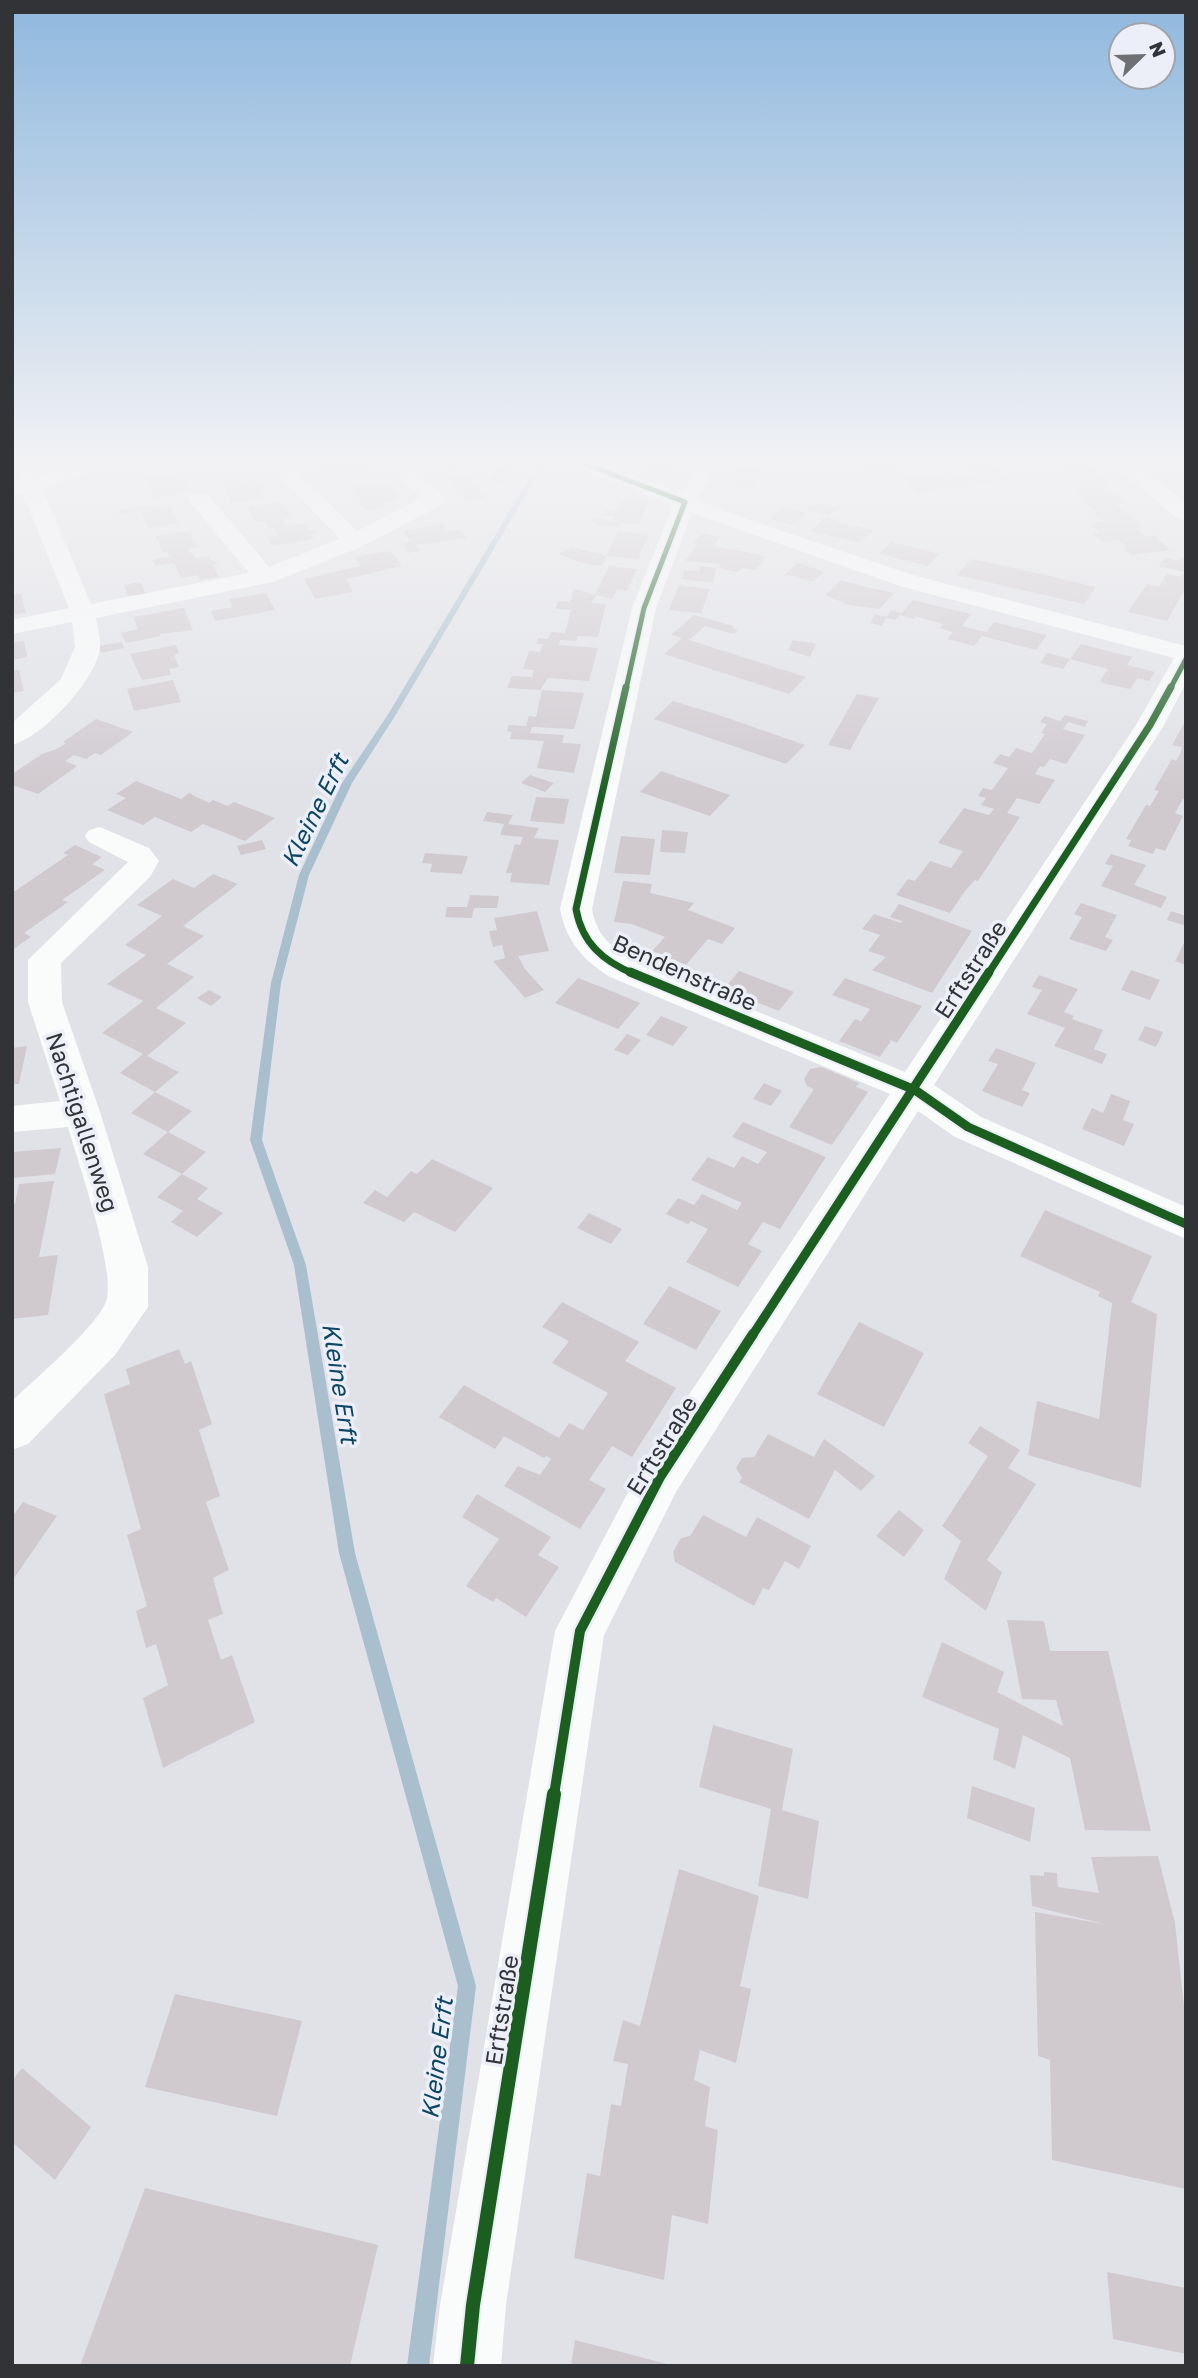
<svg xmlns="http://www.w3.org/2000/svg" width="1198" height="2378" font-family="'Golos Text',sans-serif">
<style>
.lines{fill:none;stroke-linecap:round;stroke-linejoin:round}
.stream{fill:#a9bfce;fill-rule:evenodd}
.building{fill:#d0cacf}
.minor{fill:#fafbfb;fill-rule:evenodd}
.cycleway-far4-casing{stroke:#eceef8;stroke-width:8}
.cycleway-far3-casing{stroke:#eceef8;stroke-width:10}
.cycleway-far2-casing{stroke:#eceef8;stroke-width:13}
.cycleway-far1-casing{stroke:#eceef8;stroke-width:15}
.cycleway-casing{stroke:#eceef8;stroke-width:18}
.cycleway-far4{stroke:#1b5e20;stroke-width:5}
.cycleway-far3{stroke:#1b5e20;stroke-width:7}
.cycleway-far2{stroke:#1b5e20;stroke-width:9}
.cycleway-far1{stroke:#1b5e20;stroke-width:10}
.cycleway{stroke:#1b5e20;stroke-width:14}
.labels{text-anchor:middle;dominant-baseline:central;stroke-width:7;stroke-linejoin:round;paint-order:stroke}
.street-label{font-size:23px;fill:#323336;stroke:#eceef8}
.water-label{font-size:24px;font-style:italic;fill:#0c4663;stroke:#eceef8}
</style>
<rect width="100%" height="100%" fill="#e1e2e7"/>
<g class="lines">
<!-- stream -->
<path class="stream" d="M538 464H544L395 716 352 783 309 875 281 983 262 1140 306 1265 355 1553 476 1986 429 2366H407L458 1986 339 1553 294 1265 250 1140 271 983 299 875 342 783 387 716Z"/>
</g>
<!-- building -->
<path class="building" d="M312 464H347L349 466 365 464 375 478 342 483 332 469 317 471 315 468 318 467Z
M441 464H478V465L447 470Z
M647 464H676L670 477 641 474Z
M856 464H889L900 476 870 479Z
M961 464H993L1012 481 916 492 902 477 950 472 956 477 974 475Z
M1060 464H1087L1108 482H1102L1127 503 1116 505 1144 527 1136 528 1147 537 1154 535 1171 550 1131 555 1123 548 1127 547 1119 540 1103 542 1092 533 1100 532 1089 523 1104 521 1093 512H1097L1080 500 1086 499 1075 490 1084 489 1079 485 1070 486 1061 478H1067L1057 469 1064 468Z
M499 465 516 466 504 485 487 484Z
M736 466 764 469 756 489 728 486Z
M187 467 192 474 182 476 190 492 153 498 147 479 181 473 178 468Z
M240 470 246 481 261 479 267 490 261 491 265 498 231 503 218 474Z
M466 474 487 499 468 502 449 477Z
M368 483 370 487 389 484 400 499 381 503 384 507 365 510 349 486Z
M624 499 649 501 638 524 621 523 619 527 600 525 590 521 597 518 612 522 616 516 603 515 606 510 617 511Z
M281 502 290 516 282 518 287 526 305 523 309 530H316L318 533 312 535 314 539 272 546 267 537 278 535 274 528 269 529 264 521 256 522 248 507Z
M816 503 827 505 838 508 829 515 807 510Z
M154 505 156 509 170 506 178 523 148 528 140 511 120 515 118 511Z
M783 507 806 513 793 525 770 519Z
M826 517 839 520 837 522 873 530 860 543 811 531Z
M442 524 448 531 460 529 467 538 416 545 420 551 408 553 402 544 411 542 403 531Z
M189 531 197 547 188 549 190 553H193L195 558 208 556 211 561 218 562 213 566 219 577 200 580 198 575 181 578 174 563 155 566 153 560 170 557 167 552 163 553 156 536Z
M618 531 649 534 638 559 606 556 602 566 586 564 558 554 572 547 606 556Z
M702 533 720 537 713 546 766 556 756 570 742 568 738 572 718 568 721 564 685 561 698 544 693 543Z
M891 542 913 547 940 554 928 566 879 554Z
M391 551 402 566 346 579 353 592 315 599 304 579 360 566 355 557Z
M1181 557 1186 558V587L1167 621 1128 612 1147 584 1159 587 1167 574 1181 577 1184 572 1159 566 1165 558 1179 561Z
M971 559 1033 572 1096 587 1084 604 957 575Z
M797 563 815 568 823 572 813 582 785 574Z
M609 566 637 569 627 591 617 590 612 599 597 595 591 603 606 604 598 637 578 636 576 641 560 640 559 645 598 648 589 681 548 678 540 690 507 688 512 676 532 677 534 670 523 669 529 651 540 652 543 644H536L538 638 548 639 551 632 565 633 571 610 555 609 558 601 570 602 575 589 595 595Z
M701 566 716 568 713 583 681 579 685 570 699 571Z
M840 580 867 587 894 593 879 609 849 605 825 595Z
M141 582 146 595 128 596 124 585Z
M679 585 710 589 701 613 669 610Z
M266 593 275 610 215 621 211 611 233 607 229 599Z
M21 594 26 613 12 615V595Z
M913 600 971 614 962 626 986 632 994 622 1047 635 1036 650 982 636 974 646 947 639 953 632 939 628 943 624 915 616 913 619 900 615 895 620 886 618 882 626 870 623 875 614 887 617 891 610 902 613Z
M184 608 193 630 159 634 161 636 126 643 121 633 138 629 133 617Z
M694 615 734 626 732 628 738 630 733 634 705 626 689 640 806 677 789 694 664 654 682 638 671 635Z
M793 640 816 644 810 657 788 650Z
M24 641 27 657 12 660V643Z
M122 642 124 648 101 653 99 646Z
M1081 644 1132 657 1127 665 1155 672 1149 681 1138 678 1130 689 1102 683 1100 681 1108 669 1070 659Z
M176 645 179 653 174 655 179 667 169 669 171 675 142 680 130 654Z
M1047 653 1070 659 1063 669 1040 663Z
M19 670 24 691 12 693V671Z
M173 680 181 702 134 711 127 689Z
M542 690 584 693 574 729 532 727 530 733 564 735 562 743 581 744 574 773 537 768 544 741 510 739 512 732 507 731 509 725 526 726 529 716 536 717Z
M857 694 879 698 850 750 828 745Z
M673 701 719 715 805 745 786 764 654 719Z
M1065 715 1088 721 1085 727 1068 722 1063 729 1085 735 1066 764 1050 759 1044 767 1040 766 1035 774 1055 780 1039 804 1017 798 1007 813 1020 817 978 881 975 880 965 891 950 913 896 895 908 879 915 881 930 861 951 868 963 851 938 843 964 808 989 815 994 809 981 805 986 798 978 796 983 788 992 790 1008 768 993 763 1000 754 1009 757 1016 748 1032 753 1045 734 1041 733 1047 724 1040 722 1045 716 1060 721Z
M96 719 133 732 101 755 95 753 86 759 74 755 65 761 77 766 38 794 15 786 12 787V774L42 754 57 749 66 743 63 742Z
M1186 720V800L1183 799 1175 813 1183 816 1165 851 1156 848 1153 854 1128 846 1131 840 1126 839 1146 805 1150 806 1159 791 1154 790 1172 759 1176 761 1180 754 1182 747 1172 745Z
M661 771 730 795 710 816 640 792Z
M530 775 554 783 545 792 521 783Z
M136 781 181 799 189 793 209 803 213 800 228 806 234 802 275 818 245 841 203 824 191 832 155 817 143 825 107 810 126 798 116 794Z
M536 797 569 799 564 824 530 821Z
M487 812 513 815 508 824 539 828 534 838 559 840 549 885 510 882 512 873H506L515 844 520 845 523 837 500 835 504 824 483 821Z
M662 830 688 832 685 853 660 852Z
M621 836 655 839 650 875 614 873Z
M262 840 266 849 241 855 237 846Z
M75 845 102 857 92 864 105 870 62 900 68 902 24 933 31 937 12 950V893L68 855 63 853Z
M425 853 468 856 462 874 430 872 432 864 422 863Z
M1111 854 1146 865 1134 885 1167 897 1161 908 1101 886 1113 866 1105 864Z
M213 874 238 884 183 926 204 936 167 964 194 977 156 1008 186 1023 147 1056 179 1072 155 1092 120 1073 143 1054 102 1033 143 1001 107 984 146 955 125 945 162 916 137 905 173 879 194 888Z
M623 881 652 884 650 893 694 903 688 910 735 928 722 944 708 939 686 965 652 951 665 937 632 924 614 922Z
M470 895 499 896 497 908H474L472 918 445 917 447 907H467Z
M1081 903 1117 915 1105 937 1113 940 1106 951 1069 939 1082 917 1074 914Z
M899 904 972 931 932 993 872 970 886 957 868 951 880 935 862 929 874 914 901 923 902 921 890 917Z
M537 911 549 951 518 956 525 969 544 990 525 998 493 961 505 958 502 945 493 947 489 931 497 930 494 918Z
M1171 911 1186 916V926L1167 920Z
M1186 939V965L1175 961Z
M1131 970 1160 980 1150 1000 1121 990Z
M739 971 794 992 779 1011 724 989Z
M1039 975 1078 989 1064 1012 1074 1016 1072 1019 1103 1030 1094 1049 1107 1054 1102 1064 1054 1046 1065 1028 1027 1014 1042 990 1032 987Z
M578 978 609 990 640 1003 618 1029 555 1003Z
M845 978 922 1006 897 1043 888 1039 891 1041 880 1057 839 1041 855 1019 861 1021 857 1027 870 1009 832 995Z
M209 990 222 997 211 1006 197 998Z
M661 1016 688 1027 673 1046 646 1035Z
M1145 1026 1163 1032 1156 1047 1138 1040Z
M627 1034 641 1040 628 1055 614 1050Z
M27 1046 19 1084H12V1048Z
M996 1048 1036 1063 1022 1090 1030 1093 1022 1107 982 1091 998 1064 988 1061Z
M821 1067 859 1083 856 1087 868 1092 832 1145 789 1127 814 1089 807 1086 804 1079 810 1069Z
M764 1083 782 1091 771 1106 753 1099Z
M155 1092 192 1111 168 1132 131 1113Z
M1111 1094 1130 1101 1123 1120 1134 1124 1124 1146 1082 1129 1092 1108 1103 1113Z
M743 1122 826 1157 780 1229 763 1222 748 1244 762 1251 738 1287 686 1262 708 1229 691 1221 688 1224 666 1214 678 1198 694 1205 702 1194 737 1210 742 1203 691 1180 708 1157 734 1168 742 1156 758 1164 767 1152 732 1137Z
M168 1132 206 1152 182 1174 143 1154Z
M61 1148 55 1174 12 1178V1152Z
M432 1159 493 1188 455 1232 414 1212 404 1222 363 1203 375 1190 387 1197 411 1171 417 1174Z
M182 1174 208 1188 197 1199 223 1213 197 1237 171 1222 183 1211 157 1197Z
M54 1181 39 1257 58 1255 48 1315 12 1319V1204H15L19 1184Z
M1045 1210 1152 1256 1131 1302 1157 1314 1141 1488 1028 1455 1037 1401 1099 1419 1112 1303 1098 1296 1100 1292 1020 1256Z
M589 1213 622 1229 611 1244 577 1228Z
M669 1286 721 1311 696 1350 643 1324Z
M562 1302 639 1342 625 1361 676 1388 632 1457 612 1446 589 1480 606 1489 580 1529 504 1486 518 1466 540 1475 551 1459 546 1456 544 1458 504 1436 495 1449 439 1417 464 1385 559 1438 569 1423 583 1430 608 1393 552 1363 569 1341 542 1327Z
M859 1322 924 1353 884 1427 817 1394Z
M179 1349 185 1364 191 1361 212 1424 199 1430 220 1496 206 1502 229 1570 213 1578 223 1614 208 1620 221 1660 232 1655 255 1722 163 1768 143 1698 168 1685 156 1644 146 1648 136 1611 147 1606 127 1535 141 1529 104 1394 130 1384 126 1369Z
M980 1426 1020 1450 1008 1468 1036 1484 987 1560 1002 1572 986 1611 944 1579 961 1541 942 1526 988 1456 968 1443Z
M768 1434 814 1457 824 1439 875 1476 861 1491 835 1470 809 1519 739 1482 742 1478 736 1468 742 1458 754 1457Z
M477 1494 551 1537 538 1555 559 1567 526 1617 496 1598 493 1602 466 1586 499 1539 462 1517Z
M23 1502 57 1516 12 1581V1517Z
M899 1510 924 1530 904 1557 876 1536Z
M703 1515 746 1537 757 1517 811 1546 799 1569 785 1561 769 1590 763 1588 754 1606 675 1562 673 1552 681 1538 690 1536Z
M1007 1620 1044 1621 1050 1651H1108L1151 1831 1085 1830 1070 1758 1023 1735 1015 1769 993 1759 999 1729 922 1697 942 1642 1004 1672 997 1692 1063 1726 1056 1700 1022 1699Z
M713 1725 793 1749 782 1810 819 1821 808 1899 758 1886 771 1809 699 1787Z
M972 1786 1035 1808 1030 1842 967 1818Z
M1158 1856 1175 1923 1186 2025V2189L1052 2160 1050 2060 1038 2056 1035 1912 1104 1924 1032 1906 1030 1875 1044 1876V1872L1057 1873 1058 1887 1099 1893 1091 1857Z
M679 1869 759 1896 740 1986 751 1989 736 2063 700 2050 694 2080 710 2087 705 2126 718 2130 708 2224 672 2215 664 2280 574 2258 587 2173 600 2176 611 2104 621 2106 628 2064 613 2061 623 2020 640 2026Z
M175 1994 302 2021 277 2116 145 2087Z
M22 2068 91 2127 55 2180 12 2142V2081Z
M145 2188 378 2245 350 2366H80Z
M1107 2272 1186 2288V2354L1113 2339Z
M575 2340 671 2365V2366H571Z"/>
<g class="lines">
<!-- minor -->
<path class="minor" d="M15 464H35L39 476 76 464H106L103 468 42 488 91 604 249 573 191 503 188 498 191 493H207L269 567 340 539 280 477 277 473 280 469H294L357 531 421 498 388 464H410L446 499 443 504 363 546 273 582 96 618C97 626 100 636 100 645 100 677 42 738 12 745V723L61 679 75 647 72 622 12 634V620L69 608 23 494 12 497V484L19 482Z
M575 464H603L680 493 697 464H717L697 500 761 524 916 576 1186 646V683L1164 725 934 1085 981 1117 1186 1207V1239L955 1137 918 1111 676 1492 604 1635 506 2305 501 2366H433L440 2305 555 1631 644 1462 890 1094 610 977C583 960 566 941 560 909L632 608 673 505 578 468ZM692 513 900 586 1174 658 1136 725 905 1072 634 961C611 947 597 936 592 909L656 608Z
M1112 464H1135L1186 503V520L1178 519Z
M100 827 149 848 159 861 150 877 61 963 62 1002 100 1112 148 1267V1307L115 1355 28 1444 12 1450V1401C36 1378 92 1331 105 1304 119 1276 77 1160 68 1127L12 1132V1106L60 1101 28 1002V960L128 862 89 842 85 836 89 830Z"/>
<!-- cycleway-far4 casing -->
<g class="cycleway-far4-casing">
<path id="cycleway-far4" d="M585 464 685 502 644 608 626 689
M1170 689 1186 659"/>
</g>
<!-- cycleway-far3 casing -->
<g class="cycleway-far3-casing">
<path id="cycleway-far3" d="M626 687 576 909C582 943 603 961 634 974
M988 974 1150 725 1171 687"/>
</g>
<!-- cycleway-far2 casing -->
<g class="cycleway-far2-casing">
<path id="cycleway-far2" d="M630 972 915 1090 968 1127 1186 1224
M752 1336 989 972"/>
</g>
<!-- cycleway-far1 casing -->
<g class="cycleway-far1-casing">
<path id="cycleway-far1" d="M554 1795 580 1631 660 1477 753 1334"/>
</g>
<!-- cycleway casing -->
<g class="cycleway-casing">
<path id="cycleway" d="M467 2366 473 2305 554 1794"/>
</g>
<!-- cycleway-far4 -->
<use href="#cycleway-far4" class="cycleway-far4"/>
<!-- cycleway-far3 -->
<use href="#cycleway-far3" class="cycleway-far3"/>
<!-- cycleway-far2 -->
<use href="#cycleway-far2" class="cycleway-far2"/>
<!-- cycleway-far1 -->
<use href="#cycleway-far1" class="cycleway-far1"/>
<!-- cycleway -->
<use href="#cycleway" class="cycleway"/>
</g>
<!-- sky -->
<linearGradient id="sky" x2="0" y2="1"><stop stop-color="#8fb8de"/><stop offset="0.58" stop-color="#f2f2f4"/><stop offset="1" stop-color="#f2f2f4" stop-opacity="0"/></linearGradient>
<rect width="1198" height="797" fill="url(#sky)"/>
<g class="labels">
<!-- street labels -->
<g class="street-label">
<text transform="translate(970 969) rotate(-57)">Erftstraße</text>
<text transform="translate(685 972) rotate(24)">Bendenstraße</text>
<text transform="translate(83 1122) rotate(72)">Nachtigallenweg</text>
<text transform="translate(661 1445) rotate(-58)">Erftstraße</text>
<text transform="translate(501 2010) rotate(-81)">Erftstraße</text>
</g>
<!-- water labels -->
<g class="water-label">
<text transform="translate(314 810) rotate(-64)">Kleine Erft</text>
<text transform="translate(341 1383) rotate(81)">Kleine Erft</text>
<text transform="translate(436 2058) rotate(-83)">Kleine Erft</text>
</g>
</g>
<!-- border -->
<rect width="1198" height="2378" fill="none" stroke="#323336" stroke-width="28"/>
<!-- north arrow -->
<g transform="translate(1142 56) rotate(67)"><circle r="33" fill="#eceef8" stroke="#a2a3aa" stroke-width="2"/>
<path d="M0-5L12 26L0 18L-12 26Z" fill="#6f7074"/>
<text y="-10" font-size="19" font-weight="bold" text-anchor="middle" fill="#323336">N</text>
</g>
</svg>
